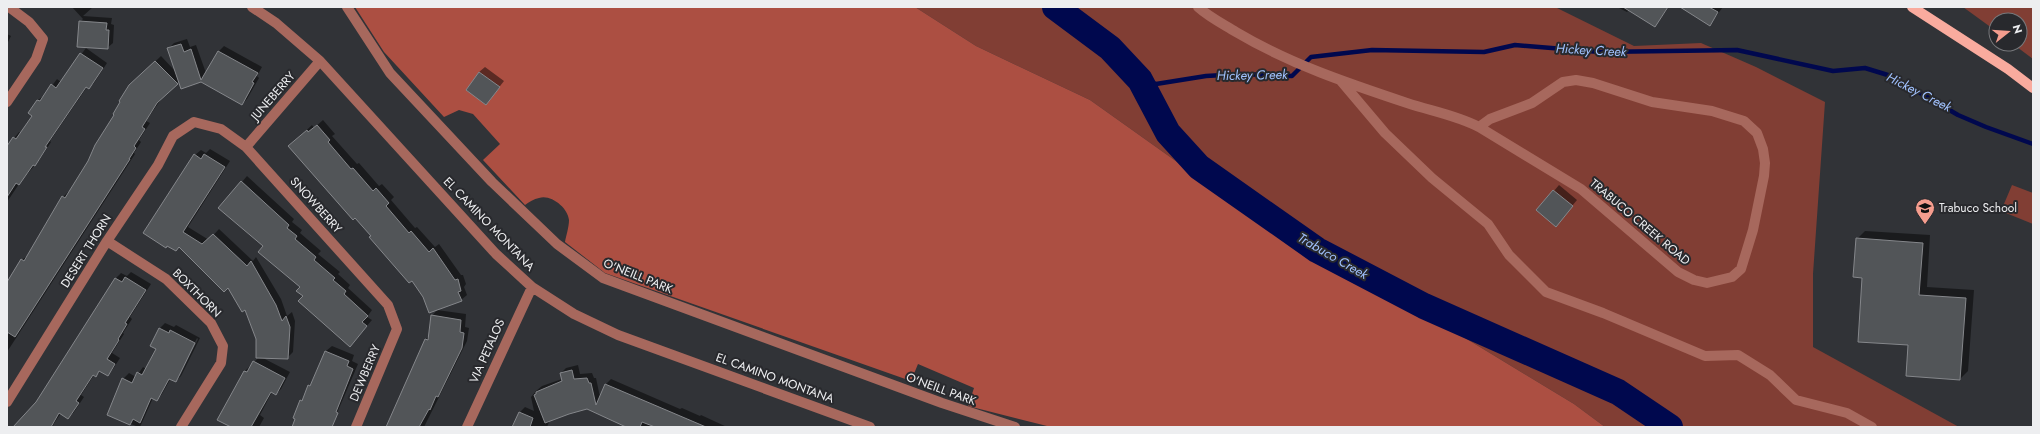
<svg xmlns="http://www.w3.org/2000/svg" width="2040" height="434" font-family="Jost,sans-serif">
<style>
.green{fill:#813e34}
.forest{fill:#ac4f42}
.shadow{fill:#0007;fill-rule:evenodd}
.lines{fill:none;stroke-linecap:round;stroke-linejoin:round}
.stream{stroke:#00084e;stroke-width:4.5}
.river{stroke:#00084e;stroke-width:26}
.building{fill:#525558;stroke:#85878b}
.minor{stroke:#a7685d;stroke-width:10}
.major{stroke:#f9ab9e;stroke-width:10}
.labels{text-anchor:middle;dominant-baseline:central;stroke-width:4;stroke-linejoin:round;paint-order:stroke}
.street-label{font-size:12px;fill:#edeef0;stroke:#28292d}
.poi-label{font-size:12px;fill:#edeef0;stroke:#28292d;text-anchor:start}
.water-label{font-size:13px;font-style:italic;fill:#a1c2fe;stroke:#28292d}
</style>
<rect width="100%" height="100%" fill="#313337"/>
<!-- green -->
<path class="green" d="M915 7H1555L1634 46 1701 43 1756 67 1825 102 1813 274V347L1959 427H1605L1574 404 1447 327 1281 236 1090 100 976 46Z
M1963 7H2033V59L2013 44H2020V20H1996V31Z
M2012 185 2033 193V224L2001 211Z"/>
<!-- forest -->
<path class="forest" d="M355 7H915L976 46 1090 100 1281 236 1447 327 1574 404 1605 427H1051L968 406 974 388 918 364 911 381 605 273 565 242C566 236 569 227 569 220 568 208 551 194 539 198 534 199 529 202 525 205L483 160 500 144 473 114 459 110 444 117 384 52Z"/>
<!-- shadow -->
<path class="shadow" d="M72 7H93L83 16 112 18 111 24 114 25 113 43 107 48 80 22 83 19Z
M1617 7H1632L1627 12Z
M1652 7H1669L1655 26Z
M1682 7H1723L1710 24Z
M7 34 11 36 8 42 7 41Z
M187 39 190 47 196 45 206 73 219 51 224 46 262 67 257 76 259 78 247 99 242 104 201 81H179L162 98 146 121 150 123 139 140 141 142 134 153 135 154 7 352V284L22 260 28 255 63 197 68 192H69L89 161 136 80 161 56 176 72 168 49 174 43Z
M86 48 107 63 94 83 89 88 87 87 50 141 51 142 40 159 19 184 7 202V147L19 132 21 134 33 116 30 113 38 100 45 95 57 79 61 82Z
M485 67 504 81 486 104 479 72Z
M323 120 335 134 332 136 357 164 359 163 379 186 382 184 394 197 391 200 415 228 417 227 435 247 439 244 461 275H463L466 284 464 287 467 295 461 300 412 280 372 236 295 141 312 125 314 128Z
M210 149 230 161 188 227 209 240 219 229 253 261 256 257 281 299 287 316 292 312 295 321 293 352 287 358 261 357 290 372 281 389 276 394 272 392 260 415 264 418 259 427H229L230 426 219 419 245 371 259 357 257 339 246 309 228 286 179 246 195 155 201 150 206 153Z
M247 176 294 219 292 222 302 230 300 233 321 251 318 254 340 272 338 274 350 285 348 288 372 310 367 317 372 320 350 345 304 296 301 286 264 246 220 208Z
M1559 185 1577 200 1556 225 1538 210Z
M1865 231 1930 235 1927 287 1974 290 1968 371 1960 379 1909 344 1863 277 1857 239Z
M131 272 151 284 130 317 132 319 123 333 124 334 112 353 120 358 113 369 108 375 101 371 95 376 94 375 81 395 84 397 74 412 68 418 61 413 53 425 54 427H15L37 402 116 278 121 273 127 276Z
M437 310 466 314 465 327 469 328 467 341 424 427H387L426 339 429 336 432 316Z
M165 323 174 327 176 325 200 338 181 376 176 381 171 378 162 394 157 400 153 398 140 427H134L136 426 108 415 123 379 129 373 136 377 143 367 146 369 157 348 151 345 160 328ZM197 338 198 339 180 376H178Z
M332 346 354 355 352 361 358 364 331 427H292L326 351Z
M578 365 580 374 592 373 594 378H596L600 397 606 384 611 379 680 409 682 408 700 416 701 415 727 427H626L587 408 550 420 547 427H511L520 412 525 407 534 411 531 397 536 391 542 386 562 379 561 373 566 368Z"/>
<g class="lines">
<!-- stream -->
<path class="stream" d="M1140 80 1156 84 1206 76 1241 74 1292 76 1311 57 1372 50 1484 52 1515 45 1600 52 1737 50 1833 71 1865 68 1891 76 1958 115 1986 127 2033 144"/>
<!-- river -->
<path class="river" d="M1055 7 1110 48 1140 80 1168 133 1199 167 1317 250 1424 306 1618 392 1670 427"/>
</g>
<!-- building -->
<path class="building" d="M1623 7H1668L1655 27Z
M1680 7H1709L1718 12 1710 26Z
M79 21 107 23 106 30H109L108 49 77 47Z
M181 44 184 52 191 49 201 80 218 51 258 73 252 82 254 83 242 105 201 82 181 89 167 48Z
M80 53 103 68 89 89 86 87 45 147H47L35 166 33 165 19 185 16 183 7 197V146L13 137 16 139 32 116 28 113 37 100 40 101 51 84 56 88Z
M155 61 178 84 157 103 142 127 145 129 134 146 136 148 129 159H130L15 337 7 332V282L21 259 24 261 62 196 65 198 88 161 95 145 114 115 113 114 120 102 119 101 129 85Z
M479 72 500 87 486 105 466 90Z
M317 125 330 140 328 142 351 169 353 168 373 191 376 188 389 203 386 206 409 233 411 231 429 252 433 248 455 280 458 279 461 291 458 292 462 301 429 313 423 297 412 281 409 283 369 237 371 236 355 218 353 220 288 146 307 130 308 132Z
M194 154 201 159 204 154 225 167 183 232 202 244 213 234 247 266 251 261 276 305 282 321 286 316 290 327 288 359 256 358V339L245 310 242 312 228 288 224 292 179 247 176 251 167 246 166 248 143 233Z
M241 181 289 225 287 228 297 236 295 239 316 257 314 260 335 278 333 280 346 291 344 294 368 316 362 322 367 326 350 347 298 301 303 296 296 291 300 287 258 252 263 246 218 208Z
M1553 190 1573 206 1556 227 1536 210Z
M1856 238 1923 243 1919 295 1966 298 1960 380 1906 376 1908 345 1858 342 1862 278 1853 277Z
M125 277 146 290 125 323 127 324 118 339 119 340 107 359 115 364 108 376 99 371 96 377 93 375 76 401 79 403 68 419 59 413 51 427H13L36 402 115 278 122 282Z
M431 315 461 320 460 332 464 333 462 348 438 397 436 396 430 410 429 409 419 427H386L425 339 428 340Z
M159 328 169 333 170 330 195 343 176 382 169 379 157 401 151 398 140 423 133 419 130 425 107 415 122 378 132 383 137 372 142 375 156 349 150 346Z
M325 351 349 361 347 366 353 369 336 412 338 413 332 427H292L295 419 293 418 300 400 302 401 308 385 310 386Z
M253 361 285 378 276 395 271 392 251 427H231L217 420 244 371 247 372Z
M572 370 574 379 587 378 589 383H591L596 405 605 384 706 427H655L642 422 640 427H626L587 409 569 414 545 423 534 395 536 394V392L562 381 560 373Z
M519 412 533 418 530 427H512Z"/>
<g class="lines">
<!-- minor -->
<path class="minor" d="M252 7 276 23 320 61 496 254 532 287 574 314 618 335 870 427
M347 7 390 73 492 182 557 244 603 278 942 403 1015 427
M1198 7C1209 17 1223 24 1236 32 1290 64 1347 83 1407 103 1431 111 1456 115 1479 127L1581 189 1678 272 1694 280 1707 283 1732 277 1741 269 1753 230 1764 176 1765 163 1763 149 1757 133 1744 121 1712 111 1652 102 1593 83 1576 80 1563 82 1532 103 1490 119 1479 127
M1341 81 1385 133 1432 178 1488 224 1509 255 1546 292 1603 313 1705 356 1738 355 1770 375 1796 400 1847 413 1872 427
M7 102 36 59 43 39 29 22 9 7
M246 147 320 61
M107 241 166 279 211 323 223 346 221 363 181 427
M7 402 107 241 158 165 173 136 194 122 221 129 246 147 388 305 397 329 356 427
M467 427 532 287"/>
<!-- major -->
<path class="major" d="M1912 7 2008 69 2033 88"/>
</g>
<!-- icons -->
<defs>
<g id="school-pin" transform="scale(1)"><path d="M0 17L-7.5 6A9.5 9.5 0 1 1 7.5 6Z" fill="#f59d8e" stroke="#28292d"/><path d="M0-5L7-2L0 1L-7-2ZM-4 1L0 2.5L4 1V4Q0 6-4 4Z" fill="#111"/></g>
</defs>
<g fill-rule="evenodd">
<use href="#school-pin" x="1925" y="208"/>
</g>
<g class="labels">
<!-- street labels -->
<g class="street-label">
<text transform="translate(273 96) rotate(-49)">JUNEBERRY</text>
<text transform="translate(316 205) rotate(48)">SNOWBERRY</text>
<text transform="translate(1640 222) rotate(40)">TRABUCO CREEK ROAD</text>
<text transform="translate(489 224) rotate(46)">EL CAMINO MONTANA</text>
<text transform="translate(86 251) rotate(-58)">DESERT THORN</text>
<text transform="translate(638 276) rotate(22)">O'NEILL PARK</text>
<text transform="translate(197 293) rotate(45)">BOXTHORN</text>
<text transform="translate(487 351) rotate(-66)">VIA PETALOS</text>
<text transform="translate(365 373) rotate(-67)">DEWBERRY</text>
<text transform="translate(775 378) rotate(20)">EL CAMINO MONTANA</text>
<text transform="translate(941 389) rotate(20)">O'NEILL PARK</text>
</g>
<!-- poi labels -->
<g class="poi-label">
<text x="1939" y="208">Trabuco School</text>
</g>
<!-- water labels -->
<g class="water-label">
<text transform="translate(1591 50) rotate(3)">Hickey Creek</text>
<text transform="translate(1252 75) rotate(-1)">Hickey Creek</text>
<text transform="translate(1919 92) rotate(27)">Hickey Creek</text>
<text transform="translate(1333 256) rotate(30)">Trabuco Creek</text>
</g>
</g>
<!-- border -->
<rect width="2040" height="434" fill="none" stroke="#edeef0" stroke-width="16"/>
<!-- north arrow -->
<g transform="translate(2008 32) rotate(73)"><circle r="19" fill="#28292d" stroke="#77787b"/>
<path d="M0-3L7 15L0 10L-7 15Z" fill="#f59d8e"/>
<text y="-6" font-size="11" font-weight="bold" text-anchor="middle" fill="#edeef0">N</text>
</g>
</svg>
